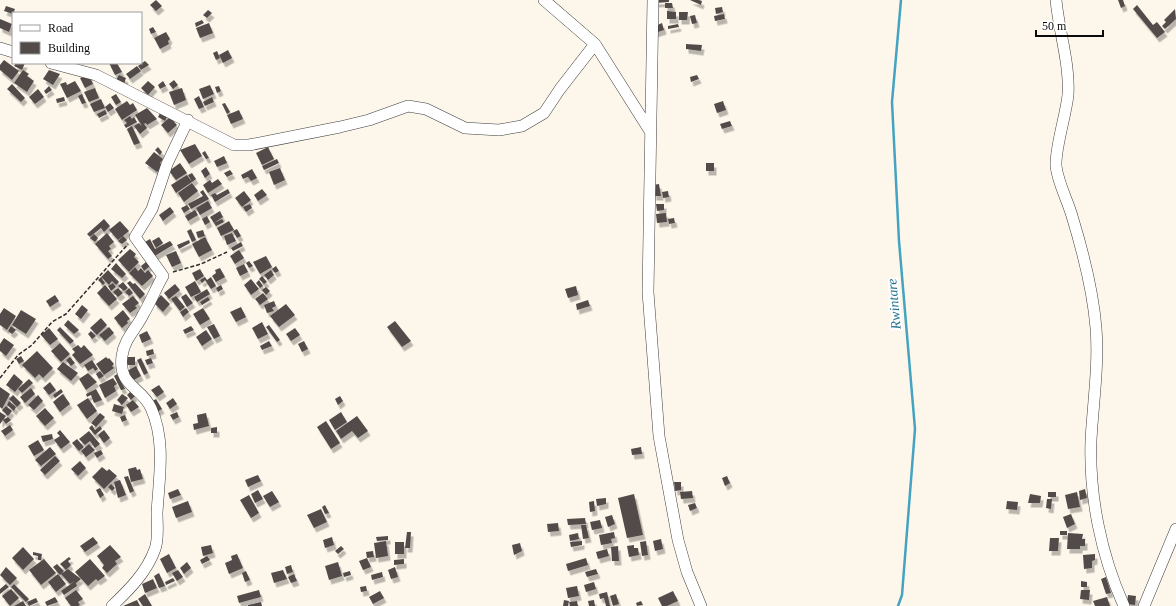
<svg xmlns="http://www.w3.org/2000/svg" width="1176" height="606" font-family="Georgia,serif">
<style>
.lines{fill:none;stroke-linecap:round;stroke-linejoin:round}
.stream{stroke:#43a3c0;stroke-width:2.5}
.building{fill:#534b49;filter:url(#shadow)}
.minor-casing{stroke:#3e3e3e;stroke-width:12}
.path{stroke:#2d2d2d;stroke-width:1.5;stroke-dasharray:4 2;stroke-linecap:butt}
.minor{stroke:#fff;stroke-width:11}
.labels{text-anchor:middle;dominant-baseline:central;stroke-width:4;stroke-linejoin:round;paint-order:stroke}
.water-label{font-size:14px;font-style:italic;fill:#217290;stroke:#fff}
</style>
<defs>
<filter id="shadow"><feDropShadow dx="2.5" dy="4.5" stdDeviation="0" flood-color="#0004"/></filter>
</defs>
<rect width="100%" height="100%" fill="#fdf7eb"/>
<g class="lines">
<!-- stream -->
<path class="stream" d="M898 606 902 595 915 429 899 241 892 102 901 0"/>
</g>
<!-- building -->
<path class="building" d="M156 0 162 6 156 11 150 5Z
M656 0H669V2L656 3Z
M690 0H699L702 1 701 5Z
M1118 0H1123L1125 6 1121 8Z
M665 3H672L673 8H665Z
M1137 5 1153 25 1157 22 1165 32 1157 38 1133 9Z
M6 6 15 9 13 14 4 11Z
M722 7 723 12 716 14 715 8Z
M1175 9 1176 19 1165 29 1162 26 1166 22 1164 20Z
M208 10 212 13 207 18 203 15Z
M667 11 676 12V19H667Z
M679 12H688L687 20H679Z
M724 14 725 19 715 21 714 16Z
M695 15 697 23 692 24 690 16Z
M0 19 12 24 9 32 0 28Z
M202 20 204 23 196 27 195 23Z
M209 23 213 33 200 38 196 28Z
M662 23 664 30 655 33 653 27Z
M678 24 679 27 668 29V26Z
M153 27 156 32 151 34 149 29Z
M166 32 170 39 168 41 169 44 160 49 154 38Z
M686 44 702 45 701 51 686 49Z
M228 50 232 58 223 63 219 55Z
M217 51 220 58 216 60 213 53Z
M4 60 19 71 12 80 0 70V65Z
M145 61 149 65 141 70 138 66Z
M16 63H25L22 70 14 66Z
M109 63H117L122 72 115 75Z
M137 66 141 71 130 79 126 74Z
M23 70 29 74 27 76 34 81 27 92 14 83Z
M49 70 60 74 53 85 43 79Z
M89 75 93 84 85 88 80 78Z
M119 75 126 78 124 84 116 80Z
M697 75 699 79 691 82 690 77Z
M174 80 178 85 173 89 169 84Z
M75 81 81 91 67 98 60 84 66 82 67 85Z
M148 81 155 87 148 95 141 88Z
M163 81 166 86 160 89 158 85Z
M12 84 25 98 21 102 7 89Z
M210 85 214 94 203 99 199 89Z
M49 86 52 90 46 94 44 91Z
M219 86 221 91 217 93 215 87Z
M95 88 99 98 89 102 84 92Z
M182 88 186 100 174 105 169 92Z
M38 89 44 97 35 104 29 97Z
M82 94 86 103 82 104 78 96Z
M116 94 121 102 116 105 111 97Z
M199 96 204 107 199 109 194 99Z
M64 97 65 101 57 103 56 99Z
M212 97 214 102 205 106 203 102Z
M101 99 105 108 94 112 90 104Z
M127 101 130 105 133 103 137 110 122 120 115 109Z
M723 101 726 110 717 113 714 104Z
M110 103 114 108 108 112 105 107Z
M225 103 230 112 227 114 222 104Z
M147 108 157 119 147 125 146 123 144 124 147 128 140 134 134 126 139 123 142 126 135 115Z
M105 110 107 114 99 118 97 114Z
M239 110 243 119 231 124 227 115Z
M161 111 168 115 165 121 158 117Z
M130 116 132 119 134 117 137 122 126 128 124 125 127 123 124 120Z
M170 117 177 125 168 133 161 125Z
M730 121 732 126 722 129 720 124Z
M132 126 140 143 134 145 127 129Z
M195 144 202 156 189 164 180 150Z
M158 147 162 152 160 155 155 150Z
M268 147 274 159 262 165 256 153Z
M205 151 209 158 206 159 202 153Z
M154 152 163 159 160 163 163 166 157 172 145 163Z
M224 156 227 163 217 167 214 161Z
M277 159 279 163 264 170 262 166Z
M180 163 187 173 176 180 169 171Z
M706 163H714V171H706Z
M206 167 210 174 205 178 201 171Z
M280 168 285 180 274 185 269 172Z
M252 169 257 178 251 181 248 177 243 179 241 175Z
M230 170 233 174 227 177 224 173Z
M192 173 196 179 192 182 188 175Z
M187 175 192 182 176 193 171 185Z
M218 179 222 184 208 193 203 185 210 180 212 183Z
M192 183 198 191 184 202 178 193Z
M659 184 661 196H654L653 185Z
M228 189 230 193 215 202 211 195 215 193 217 195Z
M262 189 267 195 258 201 254 195Z
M203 190 209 199 191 209 188 204 203 196 200 192Z
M244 191 251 200 242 207 235 198Z
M668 191 669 197 663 198 662 192Z
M208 201 212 208 200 215 196 208Z
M250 204 252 208 246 212 243 207Z
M656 204H664V210L657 211Z
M187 205 190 209 184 213 181 208Z
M170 207 174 212 163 221 159 215Z
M195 210 198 215 188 221 185 216Z
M220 211 223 217 214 223 210 217Z
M666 213 667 222 657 223 656 214Z
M207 216 210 222 205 225 202 219Z
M674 218 675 223 669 224 668 219Z
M104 219 110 226 104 232 101 228 90 237 87 234Z
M222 219 224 222 216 226 214 223Z
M120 221 129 231 118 240 109 230Z
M229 221 234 230 221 236 217 228Z
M191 229 196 240 192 242 187 231Z
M237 229 241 236 237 238 233 231Z
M203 230 205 236 198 238 196 232Z
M107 233 114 242 109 246 111 249 108 251 112 256 108 259 95 244Z
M232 233 236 241 227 245 224 236Z
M94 234 98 238 95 242 90 238Z
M123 236 127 240 122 244 118 241Z
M159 237 163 243 156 248 152 241Z
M205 237 212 250 199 257 192 244Z
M150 239 155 249 170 241 173 245 153 257 145 242Z
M189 240 190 243 179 249 177 245Z
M241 242 243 246 233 251 231 248Z
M130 249 136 254 134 257 139 262 129 272 118 260Z
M239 250 244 258 235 264 230 256Z
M176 251 181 263 172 267 166 255Z
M266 256 272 267 260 274 253 262Z
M249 261 253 266 249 268 246 263Z
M146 262 150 266 144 271 141 266Z
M116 263 126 274 122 278 111 269Z
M244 264 248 272 240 276 236 268Z
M276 266 279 271 275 273 272 269Z
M135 267 138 271 141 268 145 273 148 270 153 276 142 286 129 273Z
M220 268 225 277 216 282 212 276 216 273 215 270Z
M200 269 204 276 196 281 192 273Z
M108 270 119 282 116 285 112 281 109 285 101 277Z
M271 270 274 275 268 280 264 275Z
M262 276 267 282 264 284 259 279Z
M101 277 105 283 103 285 98 280Z
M205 277 207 280 211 277 216 286 211 289 205 280 202 283 200 280Z
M251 279 259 289 251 295 244 285Z
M259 280 263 286 260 288 256 283Z
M130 281 133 284 135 283 145 294 140 299 127 283Z
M195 281 201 292 191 297 185 287Z
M123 282 128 288 124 291 118 286Z
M113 283 116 287 111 291 108 286Z
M175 284 180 290 169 299 164 293Z
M105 285 117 299 109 306 97 293Z
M221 285 223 289 218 292 216 288Z
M576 286 578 295 568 298 565 289Z
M266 287 270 291 266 295 262 290Z
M118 288 123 293 118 297 113 292Z
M129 288 133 293 129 296 125 292Z
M207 289 210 294 197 302 194 297Z
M263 293 268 299 260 305 255 299Z
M186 294 193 303 187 307 181 297Z
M55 295 59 301 50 307 46 301Z
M161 295 170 304 163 312 154 303Z
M133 296 139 303 135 306 137 308 130 313 122 304Z
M176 296 185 307 180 311 171 299Z
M208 297 210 300 202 305 200 302Z
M588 300 590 306 577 310 576 304Z
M274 301 276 306 272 308 274 311 267 313 264 305Z
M286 304 295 315 279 327 270 316Z
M82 305 88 310 81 319 75 314Z
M241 307 246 317 236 322 230 312Z
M4 308 16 316 7 330 0 325V314Z
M186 308 189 312 183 317 180 312Z
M203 308 210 319 200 325 193 314Z
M21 310 36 319 26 334 12 325Z
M123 310 130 319 127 321 128 323 122 328 114 318Z
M101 318 107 325 97 335 90 328Z
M68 320 79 330 74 334 64 325Z
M395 321 411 341 402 347 387 327Z
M262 322 268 334 258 339 252 328Z
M214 324 220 336 214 339 207 327Z
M269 325 280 340 277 342 266 327Z
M11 326 16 330 12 334 8 331Z
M191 326 194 330 185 334 183 330Z
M60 327 74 341 70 344 57 330Z
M109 327 114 333 105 341 99 335Z
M49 328 58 339 50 345 41 335Z
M295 328 300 335 291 341 286 334Z
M206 330 212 339 202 346 196 337Z
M91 331 96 336 92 339 88 334Z
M147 331 151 339 142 343 139 335Z
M4 338 14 345 6 356 0 351V344Z
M269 341 272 346 262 350 260 346Z
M304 341 308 349 302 352 298 344Z
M60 343 70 354 61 362 51 351Z
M78 345 81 348 84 345 93 355 80 364 72 355 75 352 72 349Z
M153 349 154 354 147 356 146 351Z
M37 351 53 368 43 378 39 374 35 378 22 365Z
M21 356 24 361 19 364 16 359Z
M70 357 75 363 71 366 66 360Z
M106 357 108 359 109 358 114 364 112 366 114 368 104 375 96 364Z
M126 357H135V365H127Z
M141 358 148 373 144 375 137 360Z
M151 358 153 363 147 365 145 360Z
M92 360 98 369 95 371 93 368 88 371 84 365Z
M63 362 78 373 71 381 57 369Z
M136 366 141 376 132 381 127 371Z
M100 371 104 376 99 379 96 374Z
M88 373 97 382 86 390 79 379Z
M14 374 23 382 15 392 6 385Z
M117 374 125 389 121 390 114 376Z
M113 378 117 384 114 386 116 391 105 398 99 385Z
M29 379 33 383 22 393 18 389Z
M50 382 56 390 49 395 43 388Z
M159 385 164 392 157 397 151 390Z
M0 387 10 394 2 409 0 407Z
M31 388 35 394 25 403 20 397Z
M61 389 63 392 55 398 53 395Z
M96 389 102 400 94 403 91 395 87 397 86 394Z
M131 391 135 396 131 400 127 395Z
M63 394 70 404 60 412 53 402Z
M122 394 128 398 122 405 117 400Z
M13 395 21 403 17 407 9 399Z
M38 395 43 401 34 410 28 405Z
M340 396 343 401 338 405 335 399Z
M88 398 97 411 87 419 77 405Z
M173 398 177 404 170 409 166 403Z
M156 399 162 409 157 412 151 402Z
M133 400 139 407 131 412 126 405Z
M9 401 16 407 14 411 7 405Z
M114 404 124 407 122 414 112 411Z
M6 406 12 411 8 416 2 410Z
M45 408 54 418 45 426 36 416Z
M0 412 6 416 0 424Z
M177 412 179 417 173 420 170 415Z
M341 412 347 422 335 430 329 420Z
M100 413 105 417 96 427 91 423Z
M206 413 209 426 194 430 193 424 198 423 197 415Z
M125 415 127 420 122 422 120 417Z
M357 416 368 431 358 438 352 431 341 439 336 431Z
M8 417 11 420 6 424 3 420Z
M326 421 340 443 331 449 317 427Z
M10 425 13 430 5 436 1 431Z
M92 425 95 430 100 426 102 429 95 435 89 428Z
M217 427V433H211V428Z
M60 430 70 442 61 449 54 440 60 436 57 433Z
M104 430 110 438 104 443 98 435Z
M89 431 100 444 95 448 90 441 85 445 79 439Z
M52 434 53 439 43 442 41 436Z
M77 439 84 447 79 451 72 443Z
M38 440 44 450 34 456 28 446Z
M89 444 95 450 86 457 81 451Z
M50 447 56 454 41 466 35 460Z
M641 447 642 454 632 455 631 449Z
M101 450 103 454 97 458 94 453Z
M55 456 60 461 45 475 40 470Z
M80 461 86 468 78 476 71 469Z
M102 467 107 471 109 469 117 476 104 489 92 477Z
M136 467 137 470 140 469 143 479 131 482 128 469Z
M258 475 261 481 248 487 245 480Z
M128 476 134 491 130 493 124 477Z
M727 476 730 483 725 486 722 478Z
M120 480 126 495 118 498 114 482Z
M674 482H681V490L675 491Z
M111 484 115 488 112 491 108 487Z
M100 488 104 495 100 498 96 490Z
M178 489 181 495 170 499 168 493Z
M1085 489 1087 498 1080 500 1079 491Z
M258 490 263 499 255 503 251 494Z
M272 491 279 502 270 507 263 496Z
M692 491 693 498 681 499 680 492Z
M1048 492H1056V497H1048Z
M1077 492 1080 507 1068 509 1065 495Z
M634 494 643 535 627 538 618 498Z
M1030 494 1041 496 1040 503H1028Z
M249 495 259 513 251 518 240 500Z
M606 498V504L597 506 596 499Z
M1047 499H1052L1051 509 1046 508Z
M188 501 192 512 176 518 172 507Z
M594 501 595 511 590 512 589 502Z
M1007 501 1018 502 1017 510 1006 509Z
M695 503 697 508 690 511 688 505Z
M325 505 329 513 325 514 322 507Z
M321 509 327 522 314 528 307 515Z
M1071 514 1075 524 1067 528 1063 517Z
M612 515 615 524 608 527 605 517Z
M585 518 586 524 568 525 567 519Z
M600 520 602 528 592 530 590 522Z
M558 523 559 531 548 532 547 524Z
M581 525H586L589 538 583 539Z
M1060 531H1067V535H1060Z
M407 532H411L410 548H405Z
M614 532 615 538 611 539 612 543 601 545 599 535Z
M578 533 579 539 570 541 569 535Z
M1068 533 1083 534 1082 539H1085V546H1080V549H1067Z
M388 536V540L377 541 376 537Z
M93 537 98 543 85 552 80 546Z
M332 537 334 545 325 548 323 540Z
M1050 538H1059L1058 551H1049Z
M661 539 663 549 655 551 653 541Z
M386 541 388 556 376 558 374 543Z
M582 541V545L571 547 570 542Z
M646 541 648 555 642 556 640 542Z
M395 542H404V554H395Z
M520 543 522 551 514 555 512 545Z
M110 545 121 557 115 561 117 564 107 573 102 568 104 565 97 556Z
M211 545 213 553 203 556 201 547Z
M634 545V548H638L639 555 629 557 627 546Z
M341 546 344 549 338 554 335 551Z
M618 546 619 561H612L611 547Z
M23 547 34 559 23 570 12 558Z
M607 549 609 556 598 559 596 552Z
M373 551 374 557 367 558 366 552Z
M33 552 42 554 41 560H38V556L33 555Z
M169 554 176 568 167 573 160 559Z
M237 554 243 568 229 574 225 563 232 560 231 556Z
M1095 554V560L1092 561V568L1084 569 1083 555Z
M207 556 210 560 202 564 200 560Z
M69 557 71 559 68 561 71 565 66 570 60 564Z
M367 558 371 567 363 570 359 561Z
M586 558 588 565 568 571 566 564Z
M44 559 56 573 41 585 29 570Z
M90 559 105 576 98 581 96 579 88 586 75 572Z
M404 559V564L394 565V560Z
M187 562 191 568 184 574 180 568Z
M338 562 342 576 329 580 325 566Z
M57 564 64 571 60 575 53 567Z
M291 565 293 572 287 574 285 567Z
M6 567 17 578 10 585 0 575Z
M395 567 398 577 391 579 388 570Z
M68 569 81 579 76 583 77 586 64 595 61 591 75 581 70 584 61 574Z
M596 569 598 574 587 577 585 572Z
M178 570 183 577 177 581 172 573Z
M283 570 287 579 274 583 271 573Z
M246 571 250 580 245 582 242 573Z
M350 571 351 575 344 577 343 573Z
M382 572 383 577 372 580 371 575Z
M159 573 165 586 159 588 154 576Z
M58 574 66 584 56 592 48 582Z
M294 574 297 581 291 583 288 577Z
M1106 577 1111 593 1106 594 1101 579Z
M173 578 175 581 166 585 165 582Z
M153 579 157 588 145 593 142 584Z
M1081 581 1087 582V587H1081Z
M594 582 596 589 586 592 584 585Z
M6 584 9 587 0 594V589Z
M14 584 29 599 26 602 11 587Z
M366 586 367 591 361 592 360 587Z
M577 586 579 596 568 598 566 588Z
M11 589 19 598 10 606 2 596Z
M76 590 83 599 78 602 80 605 78 606H71L65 598Z
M259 590 261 597 239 603 237 596Z
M1081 590H1090L1089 600 1080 599Z
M380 591 384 598 373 604 369 597Z
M673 591 678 601 667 606H662L658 598Z
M607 592 610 606H606L604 598 600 599 599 594Z
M145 594 152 606H143L138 599Z
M616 594 619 604 613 606 610 596Z
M1128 595 1136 596 1135 605 1127 604Z
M55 597 58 602 47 606 45 602Z
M1107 597 1110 606H1095L1093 601Z
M36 598 38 602 29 606 27 602Z
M137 600 140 606H123Z
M564 600 569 601 568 606H563Z
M594 600 595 606H589L588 601Z
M23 601 26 606H14Z
M577 601 578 606H570L569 602Z
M641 601 643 605 637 606 636 603Z
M261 602 262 606H248V605Z"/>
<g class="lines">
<!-- minor casing -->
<g class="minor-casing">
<path id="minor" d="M544 0 595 44 650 131
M653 0 648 292 659 436 678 540 687 572 701 606
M1056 0C1059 32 1070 64 1068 95 1066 115 1055 148 1056 166 1058 183 1067 199 1072 216 1083 252 1093 291 1096 328 1099 365 1093 403 1091 440 1089 496 1101 555 1124 606
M0 48 13 52
M51 63 96 75 234 145H249L340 127 369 120 408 106 426 109 465 128 499 130 522 126 544 113 560 89 595 44
M112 606C129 590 147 572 155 549 159 539 157 524 157 513 159 478 166 441 151 408 141 386 118 387 122 356 124 339 137 328 144 313 151 301 156 288 163 276L135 237 152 209 167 164 188 120
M1144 606 1176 529"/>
</g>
<!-- path -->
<path class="path" d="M173 272 201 264 227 252
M0 378 18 355 32 345 52 322 66 314 128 244"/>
<!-- minor -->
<use href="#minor" class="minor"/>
</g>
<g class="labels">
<!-- water labels -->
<g class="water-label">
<text transform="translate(894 304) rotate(-95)">Rwintare</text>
</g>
</g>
<!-- legend -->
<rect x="12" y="12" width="130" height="52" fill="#ffffff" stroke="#9d9d9d"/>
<rect x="20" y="25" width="20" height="6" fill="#ffffff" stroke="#9d9d9d"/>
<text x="48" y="32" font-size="12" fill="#0b0b0b">Road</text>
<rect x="20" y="42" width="20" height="12" fill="#534b49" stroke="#9d9d9d"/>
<text x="48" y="52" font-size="12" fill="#0b0b0b">Building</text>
<!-- scale -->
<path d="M1036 30v6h67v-6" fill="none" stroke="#0b0b0b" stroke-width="2"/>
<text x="1042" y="30" font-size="12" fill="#0b0b0b" stroke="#ffffff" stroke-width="3" paint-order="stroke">50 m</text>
</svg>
